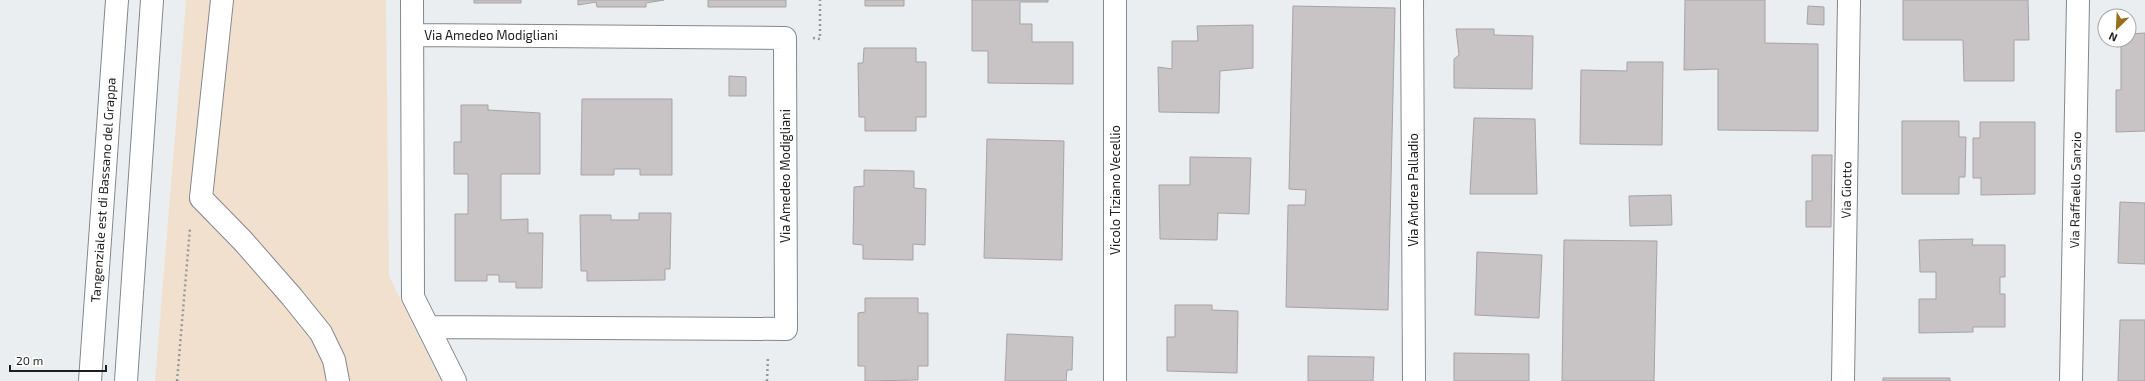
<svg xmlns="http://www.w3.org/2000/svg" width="2145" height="381" font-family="'Exo 2',sans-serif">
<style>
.industrial{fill:#f2e0cf}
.building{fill:#c8c3c5;stroke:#a7a3a5}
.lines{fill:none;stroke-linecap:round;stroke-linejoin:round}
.minor-casing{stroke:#85888b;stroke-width:24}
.highway-casing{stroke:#85888b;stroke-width:24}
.path{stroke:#96999b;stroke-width:2.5;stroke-dasharray:2 3;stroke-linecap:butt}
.minor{stroke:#fff;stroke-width:22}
.highway{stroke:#fff;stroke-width:22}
.labels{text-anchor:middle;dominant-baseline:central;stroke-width:4;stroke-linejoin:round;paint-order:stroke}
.street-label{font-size:13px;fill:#1d1e1f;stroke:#fff}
</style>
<rect width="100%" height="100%" fill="#eaeef1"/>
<!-- industrial -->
<path class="industrial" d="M186 0H386L389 276 441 381H155Z"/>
<!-- building -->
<path class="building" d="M474 0H521V3H474Z
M578 0H664L646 3V7H597L596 2 578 5Z
M708 0H786V7H708Z
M865 0H904V6H865Z
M972 0H1048V2H1020V24H1032V42H1073V84L988 83V51H972Z
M1685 0H1765V43L1818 44V131L1718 130V69L1684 70Z
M1903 0H2028L2029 40H2014V81H1964L1963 40H1903Z
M1293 6 1395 8 1388 310 1286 307 1288 205H1305L1306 190 1289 189Z
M1808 6 1824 7V25L1807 24Z
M1253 25V68L1220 71 1219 113 1159 112 1158 67 1172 69V41H1198L1197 26Z
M1456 29H1494V35L1533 36 1532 89 1454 88V59L1459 55Z
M2145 33V131L2116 132V90H2121V40H2129V34Z
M864 48H916V62H926V117H916V131H865V117H859L858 63H863Z
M1627 62H1663L1662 145 1580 144 1581 70 1627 71Z
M729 76 746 77V96H729Z
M582 99H672V175H640V169H614V175H581Z
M461 105H488V110L540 113V174H501V220L528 219V233H543L542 288H516V282H499V275H487V281H455V214H468V174H454V142H461Z
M1474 118 1535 119 1537 194H1470Z
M1902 121H1959V137H1966L1965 177H1959V194H1902Z
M1980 122H2035V194L1981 195V178H1973V138H1980Z
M987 139 1064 141 1062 260 984 258Z
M1812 155H1832L1831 227H1806V201H1812Z
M1190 157 1251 158 1249 214 1218 213 1217 240 1160 239 1159 185H1190Z
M864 170 914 171V188L926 189 925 245 913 244V260L863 259V245L853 244 854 187 864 186Z
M1671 195 1672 225 1630 226 1629 196Z
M2120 202 2145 203V264L2118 263Z
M639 213H671L670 269H665V280L587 281V271H581L580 215H611V220H639Z
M1973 239 1972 245H2005V277H2000V294H2005V327H1973V332L1919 333V299H1936V272H1920L1919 240Z
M1564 240 1657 241 1654 381H1562Z
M1477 252 1542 255 1539 318 1475 315Z
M865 298H918V313H928V366H918V380L865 381V366H858V313L865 312Z
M1175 305H1212V310L1238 311 1237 373 1167 371V337H1175Z
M2120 320H2145V381H2118Z
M1007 334 1073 337 1072 370H1067L1066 381H1005Z
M1454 353 1529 354V381H1454Z
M1308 356 1374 357 1373 381H1308Z
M1883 378H1950V381H1883Z"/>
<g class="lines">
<!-- minor casing -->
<g class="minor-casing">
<path id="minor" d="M222 0 201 198 243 241 292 297 321 333 334 360 338 381
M412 0 413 297 455 381
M1115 0V381
M1412 0 1414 381
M412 35 785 38 786 329 429 327
M1843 381 1849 0
M2071 381 2078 0"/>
</g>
<!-- highway casing -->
<g class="highway-casing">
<path id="highway" d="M90 381 117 0
M126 381 152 0"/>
</g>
<!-- path -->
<path class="path" d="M813 38 820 39V0
M177 381 190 228
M767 381 768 356"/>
<!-- minor -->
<use href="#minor" class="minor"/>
<!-- highway -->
<use href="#highway" class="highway"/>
</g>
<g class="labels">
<!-- street labels -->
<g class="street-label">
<text x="491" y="35">Via Amedeo Modigliani</text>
<text transform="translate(785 176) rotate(-90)">Via Amedeo Modigliani</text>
<text transform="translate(103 190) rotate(-86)">Tangenziale est di Bassano del Grappa</text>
<text transform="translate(1115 190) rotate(-90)">Vicolo Tiziano Vecellio</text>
<text transform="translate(1413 190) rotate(-90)">Via Andrea Palladio</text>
<text transform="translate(1846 190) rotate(-89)">Via Giotto</text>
<text transform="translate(2075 190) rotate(-89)">Via Raffaello Sanzio</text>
</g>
</g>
<!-- north arrow -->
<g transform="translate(2117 28) rotate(204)"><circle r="19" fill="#ffffff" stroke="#a5a5a5"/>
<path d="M0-3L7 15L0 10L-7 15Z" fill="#966f1a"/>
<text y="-6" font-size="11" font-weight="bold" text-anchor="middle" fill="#1d1e1f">N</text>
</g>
<!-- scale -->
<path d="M10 365v6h96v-6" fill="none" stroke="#1d1e1f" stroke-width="2"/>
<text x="16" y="365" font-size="12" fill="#1d1e1f" stroke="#ffffff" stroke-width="3" paint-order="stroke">20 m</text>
</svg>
